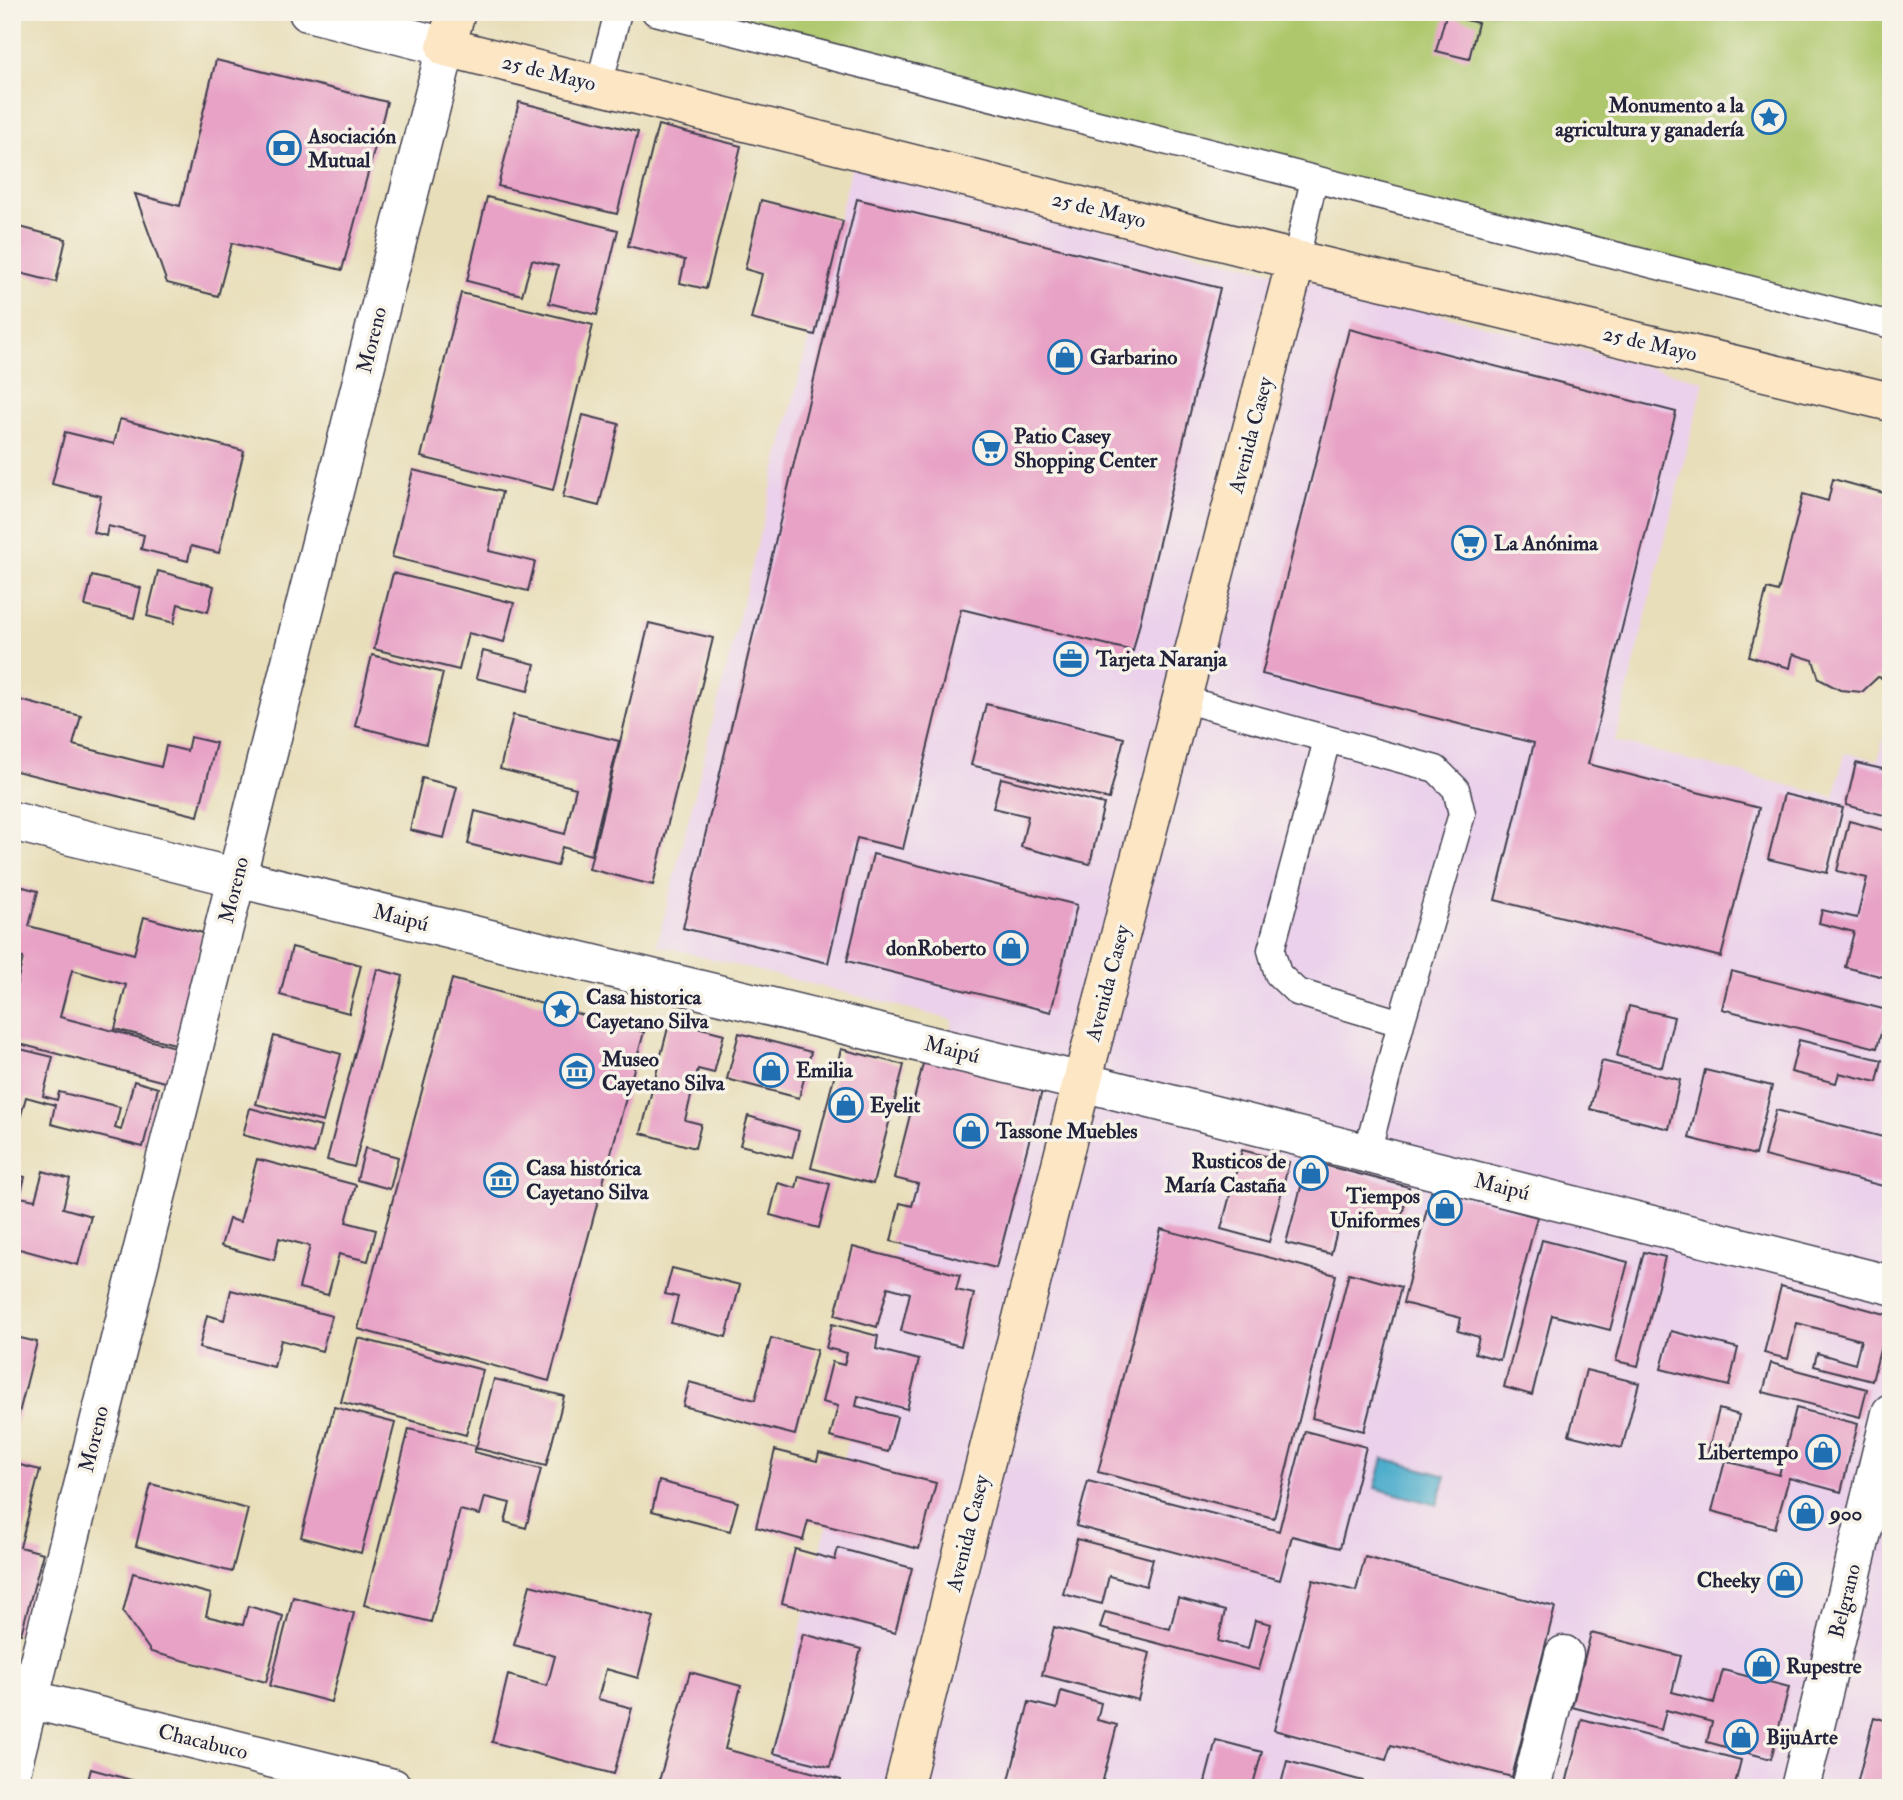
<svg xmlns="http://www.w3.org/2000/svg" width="1903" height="1800" font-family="'IM FELL Double Pica',serif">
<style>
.built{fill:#ebd1eb}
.green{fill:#aec76c;stroke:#687454;stroke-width:2}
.water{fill:#4dadcc;stroke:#386884;stroke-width:2}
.building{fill:#e8a2c6}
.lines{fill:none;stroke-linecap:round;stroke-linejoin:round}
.lane-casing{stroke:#403e4e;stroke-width:29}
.street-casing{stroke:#403e4e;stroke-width:41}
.secondary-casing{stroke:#403e4e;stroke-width:41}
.lane{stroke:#fff;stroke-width:26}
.street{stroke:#fff;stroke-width:38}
.secondary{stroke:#fce6c4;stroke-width:38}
.labels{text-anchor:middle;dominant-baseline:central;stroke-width:7;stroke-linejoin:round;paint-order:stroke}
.street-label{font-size:21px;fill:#22223b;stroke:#f7f3e8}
.poi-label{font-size:21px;font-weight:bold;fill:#22223b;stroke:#f7f3e8;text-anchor:start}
</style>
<rect width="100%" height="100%" fill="#f7f3e8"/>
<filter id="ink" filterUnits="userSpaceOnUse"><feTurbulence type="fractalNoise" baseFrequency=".0143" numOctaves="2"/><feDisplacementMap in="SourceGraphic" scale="14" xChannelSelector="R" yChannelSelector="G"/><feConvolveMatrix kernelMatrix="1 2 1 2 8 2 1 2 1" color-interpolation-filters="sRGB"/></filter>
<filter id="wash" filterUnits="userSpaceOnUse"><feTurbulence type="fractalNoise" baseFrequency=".00686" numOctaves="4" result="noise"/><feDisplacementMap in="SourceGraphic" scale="28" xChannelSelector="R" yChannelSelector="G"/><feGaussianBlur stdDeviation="1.57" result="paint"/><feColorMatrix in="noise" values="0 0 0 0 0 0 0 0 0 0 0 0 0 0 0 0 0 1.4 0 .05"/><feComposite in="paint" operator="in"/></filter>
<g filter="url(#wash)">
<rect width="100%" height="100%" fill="#e8deb9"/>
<!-- built -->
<path class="built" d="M852 165 1704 381 1615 741 1834 797 1845 753 1878 760 1891 708V1788H761L953 1020 657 945Z"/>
<!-- green -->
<path class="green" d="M655 12H1891V325Z"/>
<!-- water -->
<path class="water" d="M1383 1458 1446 1476 1437 1505 1375 1488Z"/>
<g id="blocks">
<!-- building -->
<path class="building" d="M1446 15 1478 23 1469 59 1436 51Z
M216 60 387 102 342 270 232 243 218 296 167 283 135 194 180 206Z
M519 102 638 132 617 214 498 186Z
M658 125 741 146 706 289 680 283 685 260 628 246Z
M487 197 618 230 597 315 549 303 558 266 532 260 522 295 467 281Z
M857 199 1220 288 1133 651 961 609 903 849 857 838 828 963 683 928Z
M761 200 843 221 815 335 751 319 762 274 745 269Z
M12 225 66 239 56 282 12 271Z
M461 293 593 325 553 490 421 457Z
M1349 329 1676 412 1588 764 1759 808 1721 957 1495 900 1534 743 1262 674Z
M583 415 619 424 599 506 563 497Z
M120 419 244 451 219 553 191 546 188 561 141 549 144 535 108 526 106 536 93 532 101 496 52 484 65 432 114 444Z
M413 470 502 492 489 551 535 562 528 591 392 557Z
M1833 479 1891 495V681L1878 677 1862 692 1840 690 1819 679 1813 660 1793 654 1790 668 1749 656 1767 589 1778 592 1803 494 1828 501Z
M158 571 214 586 208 612 178 604 174 623 147 616Z
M393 573 514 603 504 642 468 633 459 670 374 649Z
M92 576 141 588 134 618 85 606Z
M649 623 713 638 653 885 589 869Z
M483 651 535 664 528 691 476 678Z
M372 655 443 673 426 744 355 726Z
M12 698 81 716 73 745 161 767 166 746 187 751 190 737 216 743 198 816 12 770Z
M986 704 1124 738 1109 799 971 765Z
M513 715 619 741 591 855 562 847 557 866 468 844 475 811 565 834 576 788 500 769Z
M1890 757 1891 817 1846 805 1856 763 1887 770Z
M422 778 457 787 444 838 410 830Z
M1001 778 1104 804 1090 864 1021 847 1028 816 993 808Z
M1784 794 1843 808 1827 873 1768 859Z
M1849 821 1891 832V979L1845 967 1854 932 1819 923 1822 910 1857 918 1867 878 1837 871Z
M873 854 1077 905 1051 1012 847 961Z
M12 884 38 891 29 926 134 954 144 917 203 933 175 1044 115 1029 126 985 72 970 60 1017 186 1050 176 1085 12 1042V1003L23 958 12 955Z
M292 947 361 965 349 1013 280 995Z
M377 969 403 976 354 1167 327 1160Z
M1731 971 1887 1010 1877 1048 1722 1009Z
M452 979 644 1032 549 1381 358 1329Z
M1629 1006 1674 1017 1662 1067 1617 1056Z
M670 1020 724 1034 714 1073 698 1069 685 1120 701 1124 695 1148 641 1133Z
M739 1033 811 1052 799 1098 727 1079Z
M274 1036 341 1054 323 1122 256 1104Z
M1799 1040 1882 1060 1877 1082 1839 1073 1836 1083 1791 1072Z
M12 1047 53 1057 43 1096 57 1100 59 1092 120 1107 115 1128 121 1130 134 1081 158 1088 143 1147 51 1124 55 1105 26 1097 18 1126 12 1125Z
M841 1049 904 1065 873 1184 811 1168Z
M925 1056 1043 1087 996 1268 891 1241 900 1203 912 1206 918 1184 894 1178Z
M1602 1061 1680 1080 1669 1129 1590 1109Z
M1705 1070 1772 1086 1755 1155 1689 1138Z
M250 1108 321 1127 314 1154 243 1135Z
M1776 1110 1891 1139V1188L1764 1156Z
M748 1116 799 1131 792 1158 740 1145Z
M365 1148 398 1157 390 1189 357 1180Z
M1242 1150 1289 1162 1269 1242 1221 1229Z
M257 1159 356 1185 346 1222 376 1230 368 1261 339 1254 328 1295 299 1288 310 1246 279 1238 274 1260 221 1246 229 1219 240 1222Z
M1308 1161 1409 1187 1398 1230 1341 1216 1331 1254 1286 1243Z
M43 1171 70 1179 63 1208 91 1216 78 1265 12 1247V1174L25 1177 20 1197 35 1200Z
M799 1176 830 1184 819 1228 770 1215 778 1183 796 1188Z
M1432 1189 1537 1217 1500 1360 1475 1353 1479 1337 1458 1331 1461 1318 1403 1303Z
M1161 1229 1336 1275 1274 1518 1098 1472Z
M1542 1240 1628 1262 1610 1330 1552 1315 1532 1395 1504 1387Z
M853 1247 960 1275 956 1290 974 1294 961 1346 901 1331 910 1293 888 1287 877 1327 835 1315Z
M1644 1252 1665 1257 1638 1366 1616 1361Z
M672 1268 740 1285 726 1337 671 1323 678 1297 665 1294Z
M1349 1273 1401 1287 1364 1431 1312 1418Z
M1781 1286 1889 1315 1872 1381 1814 1366 1817 1353 1855 1364 1861 1340 1797 1323 1788 1359 1764 1353Z
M231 1290 332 1316 322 1351 281 1340 274 1367 199 1348 207 1315 224 1320Z
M832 1324 878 1336 876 1349 919 1360 907 1409 858 1396 856 1406 897 1417 888 1452 830 1437 838 1406 822 1402 832 1362 844 1365 847 1353 826 1348Z
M1671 1331 1738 1348 1729 1386 1661 1369Z
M12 1336 37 1342 13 1437H12Z
M358 1338 483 1370 466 1435 341 1402Z
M771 1338 817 1350 795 1435 683 1406 689 1382 755 1400Z
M1771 1363 1867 1389 1860 1417 1763 1392Z
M1586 1370 1639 1383 1622 1448 1569 1435Z
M494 1379 564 1396 546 1466 476 1448Z
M334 1407 395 1423 361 1553 301 1537Z
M1796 1408 1858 1424 1841 1492 1789 1478 1775 1528 1712 1511 1725 1461 1779 1475Z
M1719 1409 1739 1415 1729 1457 1708 1452Z
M409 1429 476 1446 474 1452 541 1469 526 1528 505 1522 510 1503 485 1497 480 1515 460 1510 431 1622 364 1605Z
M1305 1431 1366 1447 1340 1548 1292 1536 1280 1580 1076 1526 1088 1481 1279 1531Z
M775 1450 817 1461 819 1453 936 1483 919 1549 808 1521 803 1540 756 1527Z
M12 1463 40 1470 20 1547 43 1553 21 1634 12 1632Z
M659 1481 738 1502 730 1531 652 1511Z
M151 1484 248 1509 232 1572 136 1546Z
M1077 1539 1153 1559 1146 1586 1109 1576 1102 1604 1063 1594Z
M838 1548 912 1568 895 1633 782 1603 795 1549 835 1560Z
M1365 1557 1555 1607 1512 1777 1391 1745 1386 1760 1274 1730 1313 1580 1356 1591Z
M133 1573 211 1594 206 1616 243 1625 248 1606 283 1616 266 1682 151 1652 123 1612Z
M530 1585 654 1617 638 1678 606 1669 598 1699 632 1708 614 1774 492 1742 508 1675 547 1686 555 1656 514 1645Z
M293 1597 354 1613 331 1702 270 1686Z
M1178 1598 1225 1611 1218 1641 1248 1649 1255 1620 1271 1624 1259 1670 1100 1628 1105 1612 1170 1629Z
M1054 1627 1150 1653 1138 1700 1042 1675Z
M1591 1633 1681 1656 1672 1692 1714 1703 1723 1670 1789 1687 1771 1759 1707 1742 1712 1722 1666 1710 1661 1730 1572 1707Z
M803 1634 861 1649 830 1767 773 1753Z
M690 1672 741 1686 725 1749 841 1780 839 1788H657Z
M1061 1691 1101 1703 1097 1720 1117 1725 1101 1788H1007L1029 1702 1057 1709Z
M1874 1717 1891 1722V1788H1856Z
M1582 1719 1741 1760 1734 1788H1565Z
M1216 1740 1262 1752 1252 1788H1229L1205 1782Z
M1287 1761 1363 1781 1361 1788H1280Z
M91 1769 157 1787V1788H86Z"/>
</g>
</g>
<g filter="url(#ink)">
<use href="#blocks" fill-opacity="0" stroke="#403e4e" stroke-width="2"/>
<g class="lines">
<!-- lane casing -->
<g class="lane-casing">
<path id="lane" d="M655 12 1891 325
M599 85 618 12
M1296 260 1314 179
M1182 699 1436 769 1456 789 1462 814 1401 1023 1367 1153
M1327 740 1271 950 1278 974 1297 992 1401 1023"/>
</g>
<!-- street casing -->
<g class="street-casing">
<path id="street" d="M12 821 237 878 1082 1082 1891 1285
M12 1695 393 1788
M12 1768 446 47 308 12
M1531 1788 1564 1655
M1800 1788 1891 1413"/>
</g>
<!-- secondary casing -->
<g class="secondary-casing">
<path id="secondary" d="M456 12 446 47 1296 260 1891 402
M903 1788 1082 1082 1296 260"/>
</g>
<!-- lane -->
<use href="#lane" class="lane"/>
<!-- street -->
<use href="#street" class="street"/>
<!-- secondary -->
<use href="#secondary" class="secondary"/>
</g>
</g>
<!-- icons -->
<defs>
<g id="sight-ring" transform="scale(1.75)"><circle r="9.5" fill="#f7f3e8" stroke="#1f6fb2" stroke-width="1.5"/><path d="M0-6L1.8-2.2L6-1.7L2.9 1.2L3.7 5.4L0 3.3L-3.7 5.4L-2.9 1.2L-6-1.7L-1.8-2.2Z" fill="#1f6fb2"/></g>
<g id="bank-ring" transform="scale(1.75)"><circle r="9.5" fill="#f7f3e8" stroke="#1f6fb2" stroke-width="1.5"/><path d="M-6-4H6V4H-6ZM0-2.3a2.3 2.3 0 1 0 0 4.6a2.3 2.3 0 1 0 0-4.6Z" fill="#1f6fb2"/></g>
<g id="shop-ring" transform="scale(1.75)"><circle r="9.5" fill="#f7f3e8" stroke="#1f6fb2" stroke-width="1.5"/><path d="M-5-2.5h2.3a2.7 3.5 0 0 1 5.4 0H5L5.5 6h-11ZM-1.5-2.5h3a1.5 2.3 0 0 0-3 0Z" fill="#1f6fb2"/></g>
<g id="supermarket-ring" transform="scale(1.75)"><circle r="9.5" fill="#f7f3e8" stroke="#1f6fb2" stroke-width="1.5"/><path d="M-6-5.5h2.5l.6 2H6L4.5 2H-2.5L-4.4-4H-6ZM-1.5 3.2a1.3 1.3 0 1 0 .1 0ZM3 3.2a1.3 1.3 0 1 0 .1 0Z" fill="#1f6fb2"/></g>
<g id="office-ring" transform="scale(1.75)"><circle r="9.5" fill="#f7f3e8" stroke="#1f6fb2" stroke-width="1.5"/><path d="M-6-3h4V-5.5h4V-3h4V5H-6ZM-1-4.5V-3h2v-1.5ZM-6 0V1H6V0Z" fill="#1f6fb2"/></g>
<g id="museum-ring" transform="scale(1.75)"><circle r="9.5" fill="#f7f3e8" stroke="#1f6fb2" stroke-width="1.5"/><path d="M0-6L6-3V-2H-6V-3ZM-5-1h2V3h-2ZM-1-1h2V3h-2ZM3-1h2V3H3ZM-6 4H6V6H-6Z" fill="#1f6fb2"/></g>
</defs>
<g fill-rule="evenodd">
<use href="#sight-ring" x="1769" y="117"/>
<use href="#bank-ring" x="284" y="148"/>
<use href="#shop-ring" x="1065" y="357"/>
<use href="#supermarket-ring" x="990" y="448"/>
<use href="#supermarket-ring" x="1469" y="543"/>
<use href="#office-ring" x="1071" y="659"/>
<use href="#shop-ring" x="1011" y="948"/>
<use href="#sight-ring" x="561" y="1009"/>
<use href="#shop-ring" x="771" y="1070"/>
<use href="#museum-ring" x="577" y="1071"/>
<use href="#shop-ring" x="846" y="1105"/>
<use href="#shop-ring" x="971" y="1131"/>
<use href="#shop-ring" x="1311" y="1173"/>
<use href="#museum-ring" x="501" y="1180"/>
<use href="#shop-ring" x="1445" y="1208"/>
<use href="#shop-ring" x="1823" y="1452"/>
<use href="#shop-ring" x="1806" y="1513"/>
<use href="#shop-ring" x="1785" y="1580"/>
<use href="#shop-ring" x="1762" y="1666"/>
<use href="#shop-ring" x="1741" y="1737"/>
</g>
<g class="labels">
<!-- street labels -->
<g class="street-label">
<text transform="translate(549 73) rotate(14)">25 de Mayo</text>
<text transform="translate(1099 210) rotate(14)">25 de Mayo</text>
<text transform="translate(372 340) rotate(-76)">Moreno</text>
<text transform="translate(1650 344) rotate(13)">25 de Mayo</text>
<text transform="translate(1251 435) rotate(-75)">Avenida Casey</text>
<text transform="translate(234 890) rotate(-76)">Moreno</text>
<text transform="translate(401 918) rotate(14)">Maipú</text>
<text transform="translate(1108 983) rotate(-75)">Avenida Casey</text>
<text transform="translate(952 1050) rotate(14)">Maipú</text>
<text transform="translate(1502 1187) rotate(14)">Maipú</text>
<text transform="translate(94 1439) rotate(-76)">Moreno</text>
<text transform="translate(968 1533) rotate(-76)">Avenida Casey</text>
<text transform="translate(1845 1601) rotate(-76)">Belgrano</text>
<text transform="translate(203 1742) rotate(14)">Chacabuco</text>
</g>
<!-- poi labels -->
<g class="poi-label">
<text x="1744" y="105" text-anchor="end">Monumento a la<tspan x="1744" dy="24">agricultura y ganadería</tspan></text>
<text x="308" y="136">Asociación<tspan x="308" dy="24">Mutual</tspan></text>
<text x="1090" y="357">Garbarino</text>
<text x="1014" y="436">Patio Casey<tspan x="1014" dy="24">Shopping Center</tspan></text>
<text x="1494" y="543">La Anónima</text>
<text x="1096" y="659">Tarjeta Naranja</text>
<text x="986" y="948" text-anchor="end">donRoberto</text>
<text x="586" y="997">Casa historica<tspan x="586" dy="24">Cayetano Silva</tspan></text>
<text x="602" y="1059">Museo<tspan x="602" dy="24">Cayetano Silva</tspan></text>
<text x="796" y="1070">Emilia</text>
<text x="870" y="1105">Eyelit</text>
<text x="996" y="1131">Tassone Muebles</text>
<text x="1286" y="1161" text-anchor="end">Rusticos de<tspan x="1286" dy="24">María Castaña</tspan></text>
<text x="526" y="1168">Casa histórica<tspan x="526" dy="24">Cayetano Silva</tspan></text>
<text x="1420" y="1196" text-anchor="end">Tiempos<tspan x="1420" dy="24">Uniformes</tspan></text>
<text x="1798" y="1452" text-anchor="end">Libertempo</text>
<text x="1830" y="1513">900</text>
<text x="1760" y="1580" text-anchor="end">Cheeky</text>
<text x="1786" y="1666">Rupestre</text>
<text x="1766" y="1737">BijuArte</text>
</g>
</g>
<!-- margin -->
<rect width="1903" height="1800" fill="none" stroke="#f7f3e8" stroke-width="42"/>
</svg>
